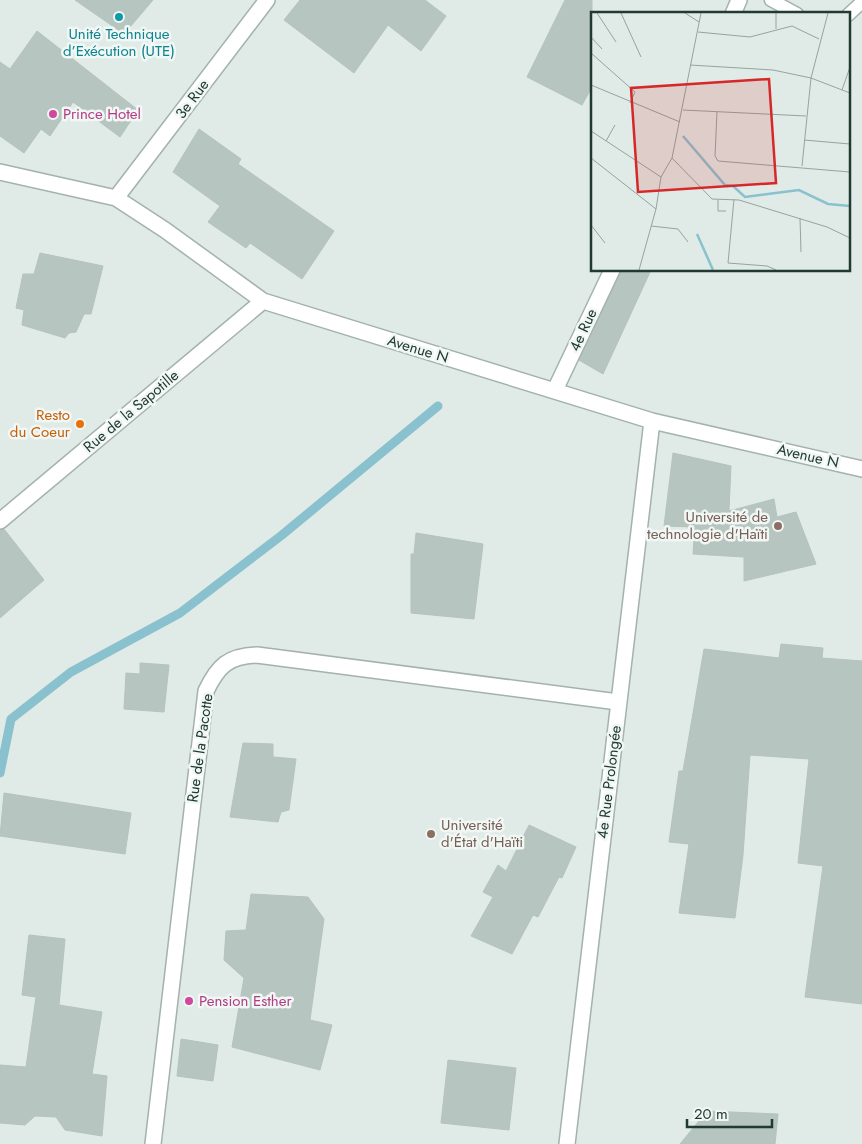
<svg xmlns="http://www.w3.org/2000/svg" width="862" height="1144" font-family="Jost,sans-serif">
<style>
.lines{fill:none;stroke-linecap:round;stroke-linejoin:round}
.stream{stroke:#8ac1ce;stroke-width:9}
.building{fill:#b6c5bf;stroke:#b3c4bd}
.lane-casing{stroke:#a3b2ad;stroke-width:15}
.street-casing{stroke:#a3b2ad;stroke-width:18}
.lane{stroke:#fff;stroke-width:12}
.street{stroke:#fff;stroke-width:15}
.culture-dot{fill:#0f9aa8;stroke:#f0f7f4;stroke-width:2}
.hotel-dot{fill:#d1479c;stroke:#f0f7f4;stroke-width:2}
.food-dot{fill:#e8710a;stroke:#f0f7f4;stroke-width:2}
.education-dot{fill:#8d6e63;stroke:#f0f7f4;stroke-width:2}
.labels{text-anchor:middle;dominant-baseline:central;stroke-width:5;stroke-linejoin:round;paint-order:stroke}
.culture-label{font-size:15px;fill:#0d838f;stroke:#f0f7f4}
.street-label{font-size:15px;fill:#223a34;stroke:#f0f7f4}
.hotel-label{font-size:15px;fill:#b23c85;stroke:#f0f7f4;text-anchor:start}
.food-label{font-size:15px;fill:#c56008;stroke:#f0f7f4;text-anchor:end}
.education-label{font-size:15px;fill:#785e54;stroke:#f0f7f4;text-anchor:end}
.inset-river{fill:none;stroke:#8ac1ce;stroke-width:2.5}
.inset-road{fill:none;stroke:#94a49f;stroke-width:1}
.view{fill:#d62828;fill-opacity:0.15;stroke:#d62828;stroke-width:2.5}
.inset-edge{fill:none;stroke:#223a34;stroke-width:2.5}
</style>
<rect width="100%" height="100%" fill="#e0eae6"/>
<g class="lines">
<!-- stream -->
<path class="stream" d="M0 773 11 719 71 672 180 613 282 535 438 406"/>
</g>
<!-- building -->
<path class="building" d="M75 0H153L124 34Z
M300 0H425L446 16 421 51 388 25 354 73 284 20Z
M565 0H592V87L582 105 527 77Z
M37 31 138 110 120 137 73 102 50 136 41 129 24 153 0 136V62L10 69Z
M199 129 241 159 238 164 334 231 302 279 250 243 246 248 208 222 220 206 173 172Z
M40 253 103 266 91 314H84L76 332 69 333 65 338 22 325 24 310 16 308 23 274H34Z
M621 270H651L603 374 579 360Z
M673 453 731 466 729 511 774 499 777 517 796 512 816 564 744 581V557L693 554 695 527 664 526Z
M4 529 44 580 0 618V530Z
M416 533 483 544 474 619 411 613V554H414Z
M781 644 823 648 822 658 862 661V1004L805 997 823 866 798 863 809 759 750 755 743 855 735 918 679 913 689 844 669 842 679 771H683L704 649 779 658Z
M140 663 169 665 164 712 124 709 126 673 140 674Z
M243 743 273 744V757L296 759 289 810 281 812 278 822 230 817Z
M4 793 131 813 125 854 0 836Z
M529 825 576 847 562 878 559 877 538 917 533 915 512 954 471 936 493 897 483 892 498 865 506 871Z
M251 894 308 897 324 919 310 1020 332 1025 320 1070 232 1047 244 978 224 960 226 931 246 930Z
M29 935 65 939 59 1005 102 1012 92 1074 107 1076 102 1136 65 1130 56 1117 35 1116 25 1125 0 1123V1065L26 1067 36 997 22 995Z
M181 1039 218 1045 213 1081 177 1076Z
M448 1060 516 1068 509 1130 441 1123Z
M707 1111 778 1114 775 1144H680Z"/>
<g class="lines">
<!-- lane casing -->
<g class="lane-casing">
<path id="lane" d="M771 0 797 14
M848 15 862 2"/>
</g>
<!-- street casing -->
<g class="street-casing">
<path id="street" d="M733 14 739 0
M0 172 116 198 165 230 263 301 652 421 862 469
M116 198 267 0
M555 390 612 270
M0 521 263 301
M153 1144 206 691C218 666 228 656 257 655L618 702
M567 1144 652 421"/>
</g>
<!-- lane -->
<use href="#lane" class="lane"/>
<!-- street -->
<use href="#street" class="street"/>
</g>
<!-- markers -->
<circle class="culture-dot" cx="119" cy="17" r="5"/>
<g class="hotel-dot">
<circle cx="53" cy="114" r="5"/>
<circle cx="189" cy="1001" r="5"/>
</g>
<circle class="food-dot" cx="80" cy="424" r="5"/>
<g class="education-dot">
<circle cx="778" cy="526" r="5"/>
<circle cx="431" cy="834" r="5"/>
</g>
<g class="labels">
<!-- culture labels -->
<g class="culture-label">
<text x="119" y="34">Unité Technique<tspan x="119" dy="17">d’Exécution (UTE)</tspan></text>
</g>
<!-- street labels -->
<g class="street-label">
<text transform="translate(192 99) rotate(-53)">3e Rue</text>
<text transform="translate(583 330) rotate(-65)">4e Rue</text>
<text transform="translate(418 349) rotate(17)">Avenue N</text>
<text transform="translate(131 411) rotate(-40)">Rue de la Sapotille</text>
<text transform="translate(808 456) rotate(13)">Avenue N</text>
<text transform="translate(200 748) rotate(-82)">Rue de la Pacotte</text>
<text transform="translate(609 782) rotate(-83)">4e Rue Prolongée</text>
</g>
<!-- hotel labels -->
<g class="hotel-label">
<text x="63" y="114">Prince Hotel</text>
<text x="199" y="1001">Pension Esther</text>
</g>
<!-- food labels -->
<g class="food-label">
<text x="70" y="415">Resto<tspan x="70" dy="17">du Coeur</tspan></text>
</g>
<!-- education labels -->
<g class="education-label">
<text x="768" y="517">Université de<tspan x="768" dy="17">technologie d'Haïti</tspan></text>
<text x="441" y="825" text-anchor="start">Université<tspan x="441" dy="17">d'État d'Haïti</tspan></text>
</g>
</g>
<!-- overview -->
<g transform="translate(591 12)">
<rect width="259" height="259" fill="#e0eae6"/>
<path class="inset-river" d="M92 124 134 173 142 174 154 185 208 178 237 192 259 194M106 222 122 258"/>
<path class="inset-road" d="M6 1 25 30M30 1 50 45M94 1 108 10M185 1V17M107 20 159 25 201 14 228 27M0 25 11 37M0 41 44 80 39 91M99 53 182 58 220 66 259 81M0 73 89 110M251 78 259 55M92 98 215 104M126 100 124 144 127 149 259 160M0 119 70 165M213 128 259 132M15 129 24 113M0 146 65 197M81 146 121 187 148 188 236 215 259 226M211 154 220 66 237 1M143 187 137 251 176 254 185 258M127 188V199H135M209 206 210 240M0 213 14 231M60 214 87 217 97 230M48 258 65 197 70 165 81 146 110 1"/>
<path class="view" d="M178 67 185 171 47 180 40 76Z"/>
<rect width="259" height="259" class="inset-edge"/>
</g>
<!-- scale -->
<path d="M687 1119v8h85v-8" fill="none" stroke="#223a34" stroke-width="2.5"/>
<text x="694" y="1119" font-size="15" fill="#223a34" stroke="#f0f7f4" stroke-width="4" paint-order="stroke">20 m</text>
</svg>
